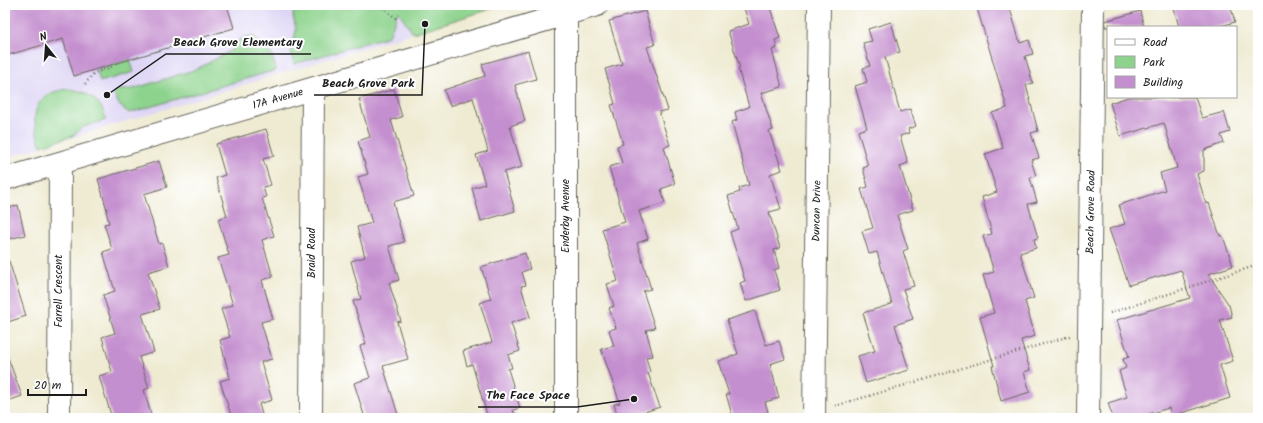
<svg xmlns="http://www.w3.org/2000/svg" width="1263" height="423" font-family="Kalam,sans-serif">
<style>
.built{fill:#ded5f5}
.green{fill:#8dd38d;stroke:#547854}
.building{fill:#c48fcf}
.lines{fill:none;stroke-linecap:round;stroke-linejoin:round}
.minor-casing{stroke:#66645c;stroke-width:24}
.path{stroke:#66645c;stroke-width:2.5;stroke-dasharray:1 3;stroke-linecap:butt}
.minor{stroke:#fff;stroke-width:22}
.labels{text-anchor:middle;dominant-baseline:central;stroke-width:4;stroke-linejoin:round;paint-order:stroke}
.street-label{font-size:11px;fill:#1c1c1c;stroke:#fff}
.leader{fill:none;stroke:#1c1c1c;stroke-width:1.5}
.callout-dot{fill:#1c1c1c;stroke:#fff;stroke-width:1.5}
.callout-label{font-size:12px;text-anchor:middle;font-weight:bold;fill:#1c1c1c;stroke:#fff;stroke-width:4;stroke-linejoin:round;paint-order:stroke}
</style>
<rect width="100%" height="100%" fill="#fff"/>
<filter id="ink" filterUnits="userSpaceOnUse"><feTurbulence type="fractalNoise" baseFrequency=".025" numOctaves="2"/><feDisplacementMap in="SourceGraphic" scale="8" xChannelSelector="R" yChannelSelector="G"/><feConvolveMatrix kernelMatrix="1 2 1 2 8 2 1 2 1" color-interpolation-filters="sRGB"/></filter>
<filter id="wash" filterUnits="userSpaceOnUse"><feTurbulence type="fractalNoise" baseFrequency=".012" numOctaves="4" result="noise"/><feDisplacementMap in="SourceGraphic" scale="16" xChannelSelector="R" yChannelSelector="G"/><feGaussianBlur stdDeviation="0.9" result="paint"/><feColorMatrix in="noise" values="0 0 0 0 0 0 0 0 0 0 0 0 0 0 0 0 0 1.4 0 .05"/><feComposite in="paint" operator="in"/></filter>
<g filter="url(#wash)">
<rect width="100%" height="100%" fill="#efebd3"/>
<!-- built -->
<path class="built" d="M5 5H397L400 14 413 33 5 158Z"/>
<!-- green -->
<path class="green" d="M294 5H504L413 33 398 11 389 36 294 64 291 53 296 30 293 16Z
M246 37H254L272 55 276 70 129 113 120 106 113 94 118 90 133 89 197 69 232 50 238 41Z
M130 59 134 72 100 82 97 70Z
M69 89C87 91 103 101 106 120L83 127 73 136 41 146C29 116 33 92 69 89Z"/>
<g id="blocks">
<!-- building -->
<path class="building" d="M5 5H227L234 28 74 76 63 39 5 56Z
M743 5H769L780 38 775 40 777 48 772 50 782 87 761 93 773 130 769 131 782 170 770 174 781 209 769 212 780 248 774 250 779 268 774 270 780 290 746 301 740 283 745 281 730 232 738 229 728 196 740 192 739 188 749 185 732 122 737 120 735 112 749 107 738 68H740L728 31 749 24Z
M976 5H1009L1020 43 1029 40 1033 54 1025 56 1033 83 1026 85 1038 131 1031 133 1039 158 1031 160 1036 176 1030 178 1037 202 1028 204 1038 238 1034 239 1036 248 1020 253 1034 298 1025 301 1035 336 1021 340 1030 370 1024 372 1030 392 1001 401 992 366H994L980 317 994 313 983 275 994 272 983 236 992 234 982 197 997 192 985 154 1003 148 992 113 1007 108Z
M1173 5H1230L1235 22 1217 27H1179Z
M645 11 655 45 647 47 668 110 659 112 670 145 664 147 675 184 661 189 665 203 639 211 648 239 637 243 651 289 643 291 655 328 646 330 653 356 646 357 650 372 648 373 660 407 625 418H618L614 404 620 403 601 349 614 346 609 330 616 328 609 308 614 306 607 284 618 281 602 229 625 222 609 167 622 163 617 146 623 144 611 105 615 104 605 69 622 64 609 21Z
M1140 11 1144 27H1105V21Z
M891 22 900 52 885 57 900 112 910 109 916 126 908 129 909 133 900 136 908 163 900 166 913 210 897 215 908 249 903 251 914 286 903 289 913 319 895 325 909 370 866 383 858 356 875 351 863 313 892 304 877 252 869 254 862 231 873 228 861 189 868 187 863 168 868 166 858 131 867 128 855 86 867 82 863 68 870 66 863 43 872 41 868 29Z
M528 51 536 79 515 85 525 121 510 126 522 167 504 172 515 211 481 221 472 188 485 184 476 155 488 151 473 98 450 106 444 90 485 76 482 64Z
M394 89 402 117 391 120 414 196 393 202 404 242 389 246 399 280 389 283 401 321 397 322 408 359 383 366 399 418H365L354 383 370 378 360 346 366 344 353 301 361 299 351 261 365 257 357 227 372 223 358 177 368 174 358 141 370 137 359 99Z
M1128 97H1195L1202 118 1224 112 1230 132 1221 135 1224 143 1204 150V171L1197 174 1206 204 1209 203 1220 236H1223L1233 266 1208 274 1229 305 1232 317 1220 320 1233 361 1220 365 1230 398 1172 416 1169 408 1135 418H1113L1108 403 1127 397 1119 371 1126 368 1123 359 1129 357 1117 320 1190 298 1181 270 1129 285 1109 229 1125 224 1119 205 1165 190 1160 173 1177 168 1164 123 1120 136 1110 103Z
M266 129 274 156 263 159 271 185 263 187 266 197 262 198 274 236 262 240 273 277 262 280 273 319 261 322 272 359 261 362 272 400 259 404 263 418H232L220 381 230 378 220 340 230 337 221 309 233 305 218 258 229 255 218 219 227 216 216 178 225 175 216 144Z
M159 161 167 187 144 194 159 244 162 243 169 266 148 272 160 309 142 314 154 352 139 357 149 388 144 390 152 418H112L99 376 112 372 102 337 115 333 103 295 115 291 103 252 112 249 104 224 109 223 106 211 107 210 98 179Z
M18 205 25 235 5 240V209Z
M525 253 530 269 522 272 526 285 521 286 530 317 511 323 520 351 508 355 512 368 508 369 520 408 513 410 516 418H488L472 364 467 366 463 351 492 342 480 303 491 299 481 267Z
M5 261H9L26 316 5 323Z
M755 311 766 345 779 341 785 359 770 364 779 398 765 402 768 412 747 418H733L726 394H729L718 361 738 354 727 320Z
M5 355H7L22 396 5 402Z"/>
</g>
</g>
<g filter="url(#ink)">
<use href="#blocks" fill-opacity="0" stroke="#66645c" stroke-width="1"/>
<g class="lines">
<!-- minor casing -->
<g class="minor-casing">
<path id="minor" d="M566 14V418
M5 179 597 5
M59 418 60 163
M311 418 313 89
M814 418 819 5
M1088 418 1093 5"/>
</g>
<!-- path -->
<path class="path" d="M380 5 398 20
M85 84 94 73 114 66
M1110 313 1258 265
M835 406 1070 336"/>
<!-- minor -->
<use href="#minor" class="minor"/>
</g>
</g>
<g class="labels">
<!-- street labels -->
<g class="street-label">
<text transform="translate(278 99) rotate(-16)">17A Avenue</text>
<text transform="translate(817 211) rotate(-89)">Duncan Drive</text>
<text transform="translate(1091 212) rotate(-89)">Beach Grove Road</text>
<text transform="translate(566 216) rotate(-90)">Enderby Avenue</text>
<text transform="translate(312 253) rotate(-90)">Braid Road</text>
<text transform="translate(59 291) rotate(-90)">Farrell Crescent</text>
</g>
</g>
<!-- callouts -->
<path class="leader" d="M107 95L166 54H311M425 24L422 95H314M634 399L577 407H478"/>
<g class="callout-dot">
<circle cx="107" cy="95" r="4"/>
<circle cx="425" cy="24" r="4"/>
<circle cx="634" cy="399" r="4"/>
</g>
<g class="callout-label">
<text x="238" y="46">Beach Grove Elementary</text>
<text x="368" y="87">Beach Grove Park</text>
<text x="528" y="399">The Face Space</text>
</g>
<!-- margin -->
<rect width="1263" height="423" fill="none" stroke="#fff" stroke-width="20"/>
<!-- legend -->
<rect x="1107" y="26" width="130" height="72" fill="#ffffff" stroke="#a4a4a4"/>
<rect x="1115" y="39" width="20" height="6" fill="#ffffff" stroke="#a4a4a4"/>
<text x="1143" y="46" font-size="12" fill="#1c1c1c">Road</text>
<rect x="1115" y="56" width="20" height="12" fill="#8dd38d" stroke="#a4a4a4"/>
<text x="1143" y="66" font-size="12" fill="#1c1c1c">Park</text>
<rect x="1115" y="76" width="20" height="12" fill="#c48fcf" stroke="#a4a4a4"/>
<text x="1143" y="86" font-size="12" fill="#1c1c1c">Building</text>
<!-- north arrow -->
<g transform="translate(46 46) rotate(343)" stroke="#ffffff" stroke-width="3" paint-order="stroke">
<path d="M0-3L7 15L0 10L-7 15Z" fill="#1c1c1c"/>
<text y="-6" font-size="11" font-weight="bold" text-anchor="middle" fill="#1c1c1c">N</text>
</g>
<!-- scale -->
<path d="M28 389v6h58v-6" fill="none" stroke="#1c1c1c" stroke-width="2"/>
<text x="34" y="389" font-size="12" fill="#1c1c1c" stroke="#ffffff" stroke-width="3" paint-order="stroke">20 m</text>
</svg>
